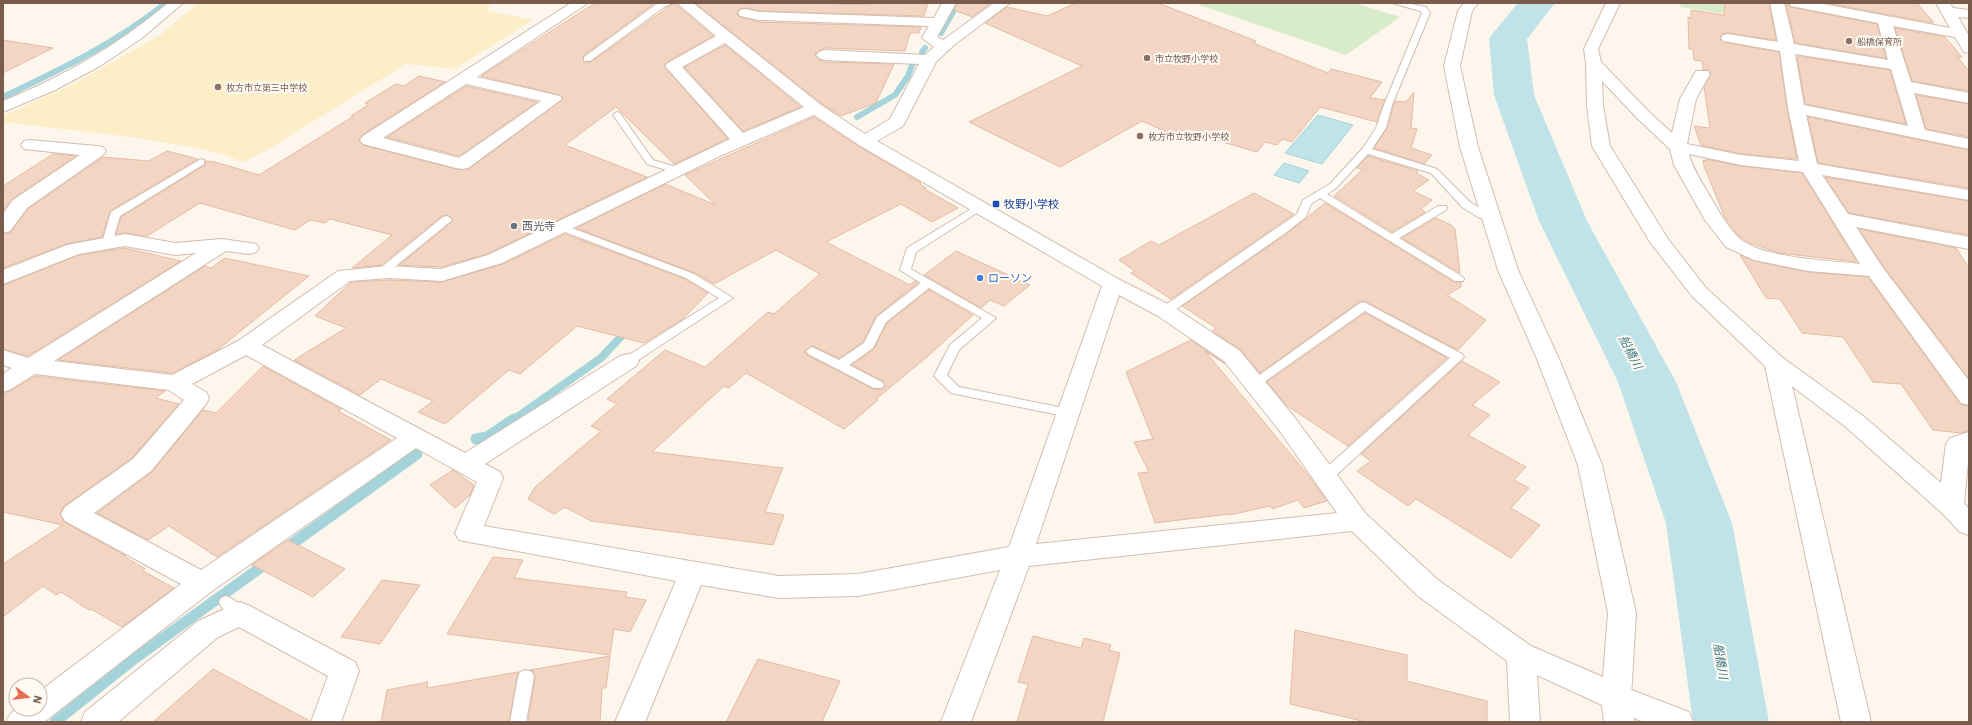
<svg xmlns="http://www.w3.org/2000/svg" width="1972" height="725" font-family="'IBM Plex Sans','Noto Sans JP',sans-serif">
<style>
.green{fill:#d8ecc9}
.sand{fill:#fcefc7}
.water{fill:#bfe3e8;stroke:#a5d3da}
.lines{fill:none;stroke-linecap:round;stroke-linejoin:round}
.stream-far2{stroke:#a5d3da;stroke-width:6}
.stream-far1{stroke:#a5d3da;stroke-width:8}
.stream{stroke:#a5d3da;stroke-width:11}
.river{fill:#bfe3e8;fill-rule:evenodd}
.building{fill:#f3d5c3;stroke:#e6bba3}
.lane-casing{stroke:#d1beb0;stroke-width:2}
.street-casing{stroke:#d1beb0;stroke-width:2}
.secondary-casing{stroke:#d6c0b0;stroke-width:2}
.lane{fill:#fff;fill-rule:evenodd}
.street{fill:#fff;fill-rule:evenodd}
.secondary{fill:#fff;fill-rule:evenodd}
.education-dot{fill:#8d6e63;stroke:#fffaf3;stroke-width:1.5}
.transit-dot{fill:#1a4fb4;stroke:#fffaf3;stroke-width:1.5}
.worship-dot{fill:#6b7280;stroke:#fffaf3;stroke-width:1.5}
.shop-dot{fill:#3f7fe0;stroke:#fffaf3;stroke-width:1.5}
.labels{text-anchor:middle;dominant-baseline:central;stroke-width:4;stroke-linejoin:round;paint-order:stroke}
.far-education-label{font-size:9px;fill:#785e54;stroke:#fffaf3;text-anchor:start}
.transit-label{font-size:11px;fill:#164399;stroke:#fffaf3;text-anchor:start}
.worship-label{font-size:11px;fill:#5b616d;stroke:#fffaf3;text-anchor:start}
.shop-label{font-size:11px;fill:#366cbe;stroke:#fffaf3;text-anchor:start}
.water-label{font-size:12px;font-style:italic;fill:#437c86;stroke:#fffaf3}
</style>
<rect width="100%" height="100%" fill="#fdf6ec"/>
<!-- green -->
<path class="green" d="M1194 3H1354L1400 17 1346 55Z
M1681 3H1777L1782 22 1680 7Z"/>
<!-- sand -->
<path class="sand" d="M198 3H494L485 10 533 20 455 69 406 64 267 150 243 162C216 151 189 146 161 142 108 133 56 129 3 122V116L77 82 162 34Z"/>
<!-- water -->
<path class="water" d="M1318 115 1353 125 1322 164 1285 153Z
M1284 163 1309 171 1299 183 1274 175Z"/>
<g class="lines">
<!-- stream-far2 -->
<path class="stream-far2" d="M941 33 958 3
M922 52 925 48
M3 97C60 70 116 43 166 3
M857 117 895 95 908 76 914 60"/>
<!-- stream-far1 -->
<path class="stream-far1" d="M513 420 601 358 629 328"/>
<!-- stream -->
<path class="stream" d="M476 439 487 437 514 419
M285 549 417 454
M55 722 134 659 268 562"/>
<!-- river -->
<path class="river" d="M1518 3H1555L1527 39 1534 95 1587 221 1676 382 1732 523 1769 722H1693L1666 523 1618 382 1539 221 1494 95 1489 38Z"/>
</g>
<!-- building -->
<path class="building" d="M595 3H655L583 56 584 62H591L674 3 713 36 667 62 664 66 728 139 674 164 616 107 565 145 647 177 487 254 441 267 399 265 452 222 453 219 447 215 442 216 381 265 352 268 392 235 330 219 325 223 310 220 295 230 200 203 147 236 125 233 116 234 121 217 205 165 206 161 215 162 259 175 354 116H351L369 104 365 103 396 84 404 86 419 76 445 82 362 135 359 141 363 145 456 169H469L563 99 560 95 481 76Z
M695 3H817L870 5V3H928L924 16 759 11 745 8 739 9 737 14 740 17 759 22 921 27 919 33H910L905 51 824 48 815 54 818 59 824 62 894 64 876 103 841 116 822 104Z
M957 3H991L972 17 954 10Z
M1076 3H1158L1256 41 1253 43 1328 73 1331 69 1382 82 1370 98 1385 100 1377 122 1320 107 1292 142 1282 139 1277 145 1265 142 1257 152 1181 130 1173 135 1142 121 1060 167 969 122 1082 66 985 23 1007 7 1047 16Z
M1725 3H1769L1776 40 1728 33 1722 34 1720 39 1723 42 1779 52 1787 108 1797 159 1741 154 1701 145 1694 126 1710 128 1704 87 1711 73 1708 70H1703L1702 61 1694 60 1693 49H1689L1688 17 1691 18V10L1724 15Z
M1786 3 1791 7 1877 24 1886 58 1795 43Z
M1826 3H1917L1934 23Z
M1895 28 1945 37 1962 57 1957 56 1969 71V91L1912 81Z
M3 40 53 48 3 73Z
M725 45 801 107 743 131 684 67Z
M1797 56 1890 70 1906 124 1805 104Z
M466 86 537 102 459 156 387 137Z
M1414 92 1411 128 1417 129 1411 148 1432 155 1424 164 1374 148 1387 128 1395 101 1406 102Z
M1916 95 1969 104V137L1926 129Z
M814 117 858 146 921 183 920 184 926 188 924 189 958 208 932 222 901 204 826 242 910 285 915 281 918 283 876 316 863 342 839 358 813 346 805 351 807 355 873 389 882 390 885 386 883 381 852 365 874 349 887 323 929 290 973 315 927 357 876 399 878 400 844 429 746 373 729 388 724 386 652 452 783 468 765 512 784 515 773 545 591 521 565 507 554 514 528 499 535 487 601 431 591 426 617 404 607 399 665 350 705 367 768 312 774 314 820 274 776 250 714 284 695 273 576 228 665 184 716 205 685 175Z
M1808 117 1969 150V188L1818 163Z
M167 151 198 159 110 211 102 237 66 244 3 268V234L11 232 28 209 103 157 149 161Z
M53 154 76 156 12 199 3 211V186Z
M1368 156 1418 171 1416 173 1429 180 1413 191 1432 200 1421 209 1425 212 1392 232 1334 196 1363 169 1357 168Z
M1706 159 1741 166 1802 173 1857 262 1779 253 1750 243 1740 237 1725 218 1704 166 1703 160 1706 161Z
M1825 177 1969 201V235L1849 213Z
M1254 193 1294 214 1171 299 1131 273 1135 271 1119 260 1151 241 1159 245Z
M1325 203 1454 282H1461V287L1447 295 1486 320 1458 350 1364 301 1359 302 1260 373 1241 350 1212 331 1216 328 1182 306 1285 235Z
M1436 218 1451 225 1455 229 1460 273 1402 238Z
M1859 229 1956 248 1969 268V379L1884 267Z
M565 234 685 279 708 293 683 319 644 343 577 326 520 374 509 370 445 424 418 412 433 401 381 379 360 395 294 360 346 328 315 316 351 282 389 280 442 282 503 264Z
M125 248 181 261 28 356 3 349V285L79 255Z
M956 251 1030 285 1004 306 990 300 981 308 924 275Z
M1740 255 1754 261 1808 272 1868 277 1960 404 1969 406V431L1961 433 1933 430 1901 384 1873 382 1843 337 1802 333 1780 299 1766 298Z
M225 258 309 276 216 351 172 373 58 360 205 266 211 268Z
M1365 313 1447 358 1348 446 1286 405 1267 382Z
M1191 340 1223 362 1225 364 1205 351 1308 475 1327 501 1304 508 1298 500 1272 509 1270 506 1230 515 1229 514 1155 523 1138 473 1149 472 1134 442 1153 439 1126 372Z
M1462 361 1500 382 1472 405 1490 415 1468 435 1526 467 1514 480 1529 488 1511 508 1540 525 1511 558 1416 499 1408 506 1357 471 1371 461 1361 454Z
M263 366 341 409 338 411 391 440 217 557 169 526 148 540 97 513 152 472 203 410 216 413Z
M35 376 165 391 156 398 179 404 132 458 64 506 60 513 64 522 126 556 125 557 145 569 143 571 174 588 122 627 91 609 89 610 61 592 56 595 43 586 3 617V564L63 525 3 512V393L12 390Z
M453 470 474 485 470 495 455 508 430 485Z
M288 540 345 569 313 597 252 565Z
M493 557 523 560 514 578 627 592 625 597 646 600 630 632 614 629 610 655 447 634Z
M382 580 420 585 380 644 341 637Z
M1295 630 1407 655V681L1487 701V722H1366L1290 704Z
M1033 636 1081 648 1084 638 1111 645 1109 650 1120 653 1103 722H1017L1028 684 1018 682Z
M610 656 606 688H602L600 722H528L535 677 533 671 530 670Z
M758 659 840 681 822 722H726Z
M213 669 310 721V722H153Z
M518 672 509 722H381L387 690 428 682 427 688Z"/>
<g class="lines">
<!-- lane casing -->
<g class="lane-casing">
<path id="lane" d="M658 3H673L664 7 590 61H584V57Z
M1392 3H1406L1426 7 1430 13 1392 105 1386 128 1372 149 1437 169 1470 202 1497 219 1492 222 1478 217 1462 207 1431 173 1368 154 1336 188 1327 194 1392 234 1438 206H1446L1447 208 1446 210 1399 238 1463 277 1464 279 1463 281H1455L1320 198 1311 204 1306 217 1284 234 1169 314H1161L1159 311 1161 308 1297 214 1303 200 1330 184 1363 148 1376 128 1384 105 1422 13 1420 11Z
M617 112 620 113 653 160 679 168 681 170 679 172 676 173 647 164 613 115Z
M201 159 204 160V164L120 216 112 243 107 246 103 245 102 243 111 212Z
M979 204 984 207 983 209 916 252 911 269 996 318 959 350 947 375 959 387 1069 409 1073 410 1075 413 1073 416 1069 417 951 393 934 376 950 345 982 318 929 288 886 322 873 348 849 365 882 382 884 385 882 388H874L808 354 806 351 812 347 839 360 864 343 877 317 921 283 900 270 907 248Z
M447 216 452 219 451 221 386 274H378L377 272 378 270 443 217Z
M561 224 694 274 733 298 632 364H624L622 361 624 358 719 298 686 278 557 229 556 227Z
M1364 302 1462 354 1464 357 1330 481 1325 482 1320 481 1318 477 1320 473 1450 358 1365 311 1257 387H1249L1247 384 1360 303Z
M226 596C234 599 244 606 248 614L245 618C235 622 223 611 219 602L221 598Z
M526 670 532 672 534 677 526 722H510L518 677 520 672Z"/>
</g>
<!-- street casing -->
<g class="street-casing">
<path id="street" d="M168 3H183L142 38 100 66 55 90 3 112V101C63 77 118 45 168 3Z
M571 3H588L477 77 560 96 562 99 468 168 462 169 456 168 363 144 360 140 363 136ZM466 84 541 101 459 158 383 138Z
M677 3H693L821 105 865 134 890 119 919 64 824 60 819 58 816 55 819 52 824 50 925 55 934 47 922 38 929 26 759 20 740 16 738 13 740 10 745 9 759 12 934 18 942 3H956L937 37 943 40 994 3H1010L954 45 936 62 903 126 877 141 1120 280 1172 306 1240 351 1295 418 1366 514 1438 580 1531 646 1603 677 1608 613 1578 465 1537 359 1498 270 1460 147 1444 66 1458 11 1464 3H1478L1472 11 1460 66 1478 147 1518 270 1559 359 1602 465 1636 613 1631 697 1634 722H1604L1602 705 1537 675 1540 722H1510L1507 661 1418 596 1352 531 1029 566 971 722H941L1000 570 858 596 779 598 701 585 645 722H615L676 581 459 540 455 533 477 482 416 448 212 591 44 722H6C14 704 22 709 40 709V691L181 584 65 521 61 514 65 507 133 459 184 400 169 390 35 374 11 389 3 392V374L12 368 3 365V350L28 358 196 253 175 255 125 246 79 254 3 284V270L67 245 125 234 175 243 222 239 256 244 259 248 256 252 249 254 226 251 54 361 172 375 238 341 338 271 389 266 441 269 488 255 730 139 665 66 668 63 716 36ZM725 43 804 107 743 133 682 67ZM814 115 859 145 1102 286 1009 547 858 574 779 576 484 526 503 478 500 472 485 464 636 366 639 361 636 356 628 354 620 356 465 453 262 345 350 281 389 278 442 281 502 263 720 156ZM1119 295 1158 316 1224 361 1279 430 1337 513 1036 544ZM246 355 397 438 201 570 94 513 151 471 206 404 209 398 206 392 192 384Z
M1606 3H1620L1598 49 1601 62 1650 113 1672 133 1680 99 1696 71H1708L1710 74 1696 99 1687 144 1741 155 1799 161 1788 108 1780 51 1723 41 1721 38 1723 35 1728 34 1778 42 1770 3H1784L1794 44 1888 60 1878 23 1796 7 1791 6 1789 3H1818L1950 28 1936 3H1950L1953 8 1969 10V18L1958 17 1969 36V53L1964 52 1955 37 1893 26 1911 82 1969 93V103L1914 93 1925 130 1969 139V149L1806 115 1817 164 1969 190V200L1822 175 1848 214 1969 237V249L1856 227 1883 268 1969 381V405L1961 403 1869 276 1808 271 1754 260 1726 247 1705 220 1674 165 1670 149 1638 119 1602 81 1603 106 1610 146 1668 239 1706 288 1783 358 1863 416 1941 483 1946 444 1950 438 1969 432V453L1964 503 1969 509V535L1960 532 1942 513 1847 428 1792 386 1871 722H1841L1765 366 1692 296 1650 242 1592 146 1587 106 1586 63 1584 49ZM1795 54 1891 69 1908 126 1804 105ZM1689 154 1741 165 1803 172 1860 264C1831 261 1760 258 1739 238 1727 226 1719 212 1711 198 1703 184 1693 170 1689 154Z
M30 140 97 146 103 147 106 151 103 155 27 208 10 231 3 233V214L13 200 80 155 24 149 21 145 24 141Z
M240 602 250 606 355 662 359 671 341 722H311L328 676 239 627 218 637 118 722H81L85 712 198 621Z"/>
</g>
<!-- secondary casing -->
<g class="secondary-casing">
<path id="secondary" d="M1616 684 1689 712 1693 722H1644L1606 706 1601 697 1606 688Z"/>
</g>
<!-- lane -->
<use href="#lane" class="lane"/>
<!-- street -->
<use href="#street" class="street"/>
<!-- secondary -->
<use href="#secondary" class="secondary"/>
</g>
<!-- markers -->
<g class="education-dot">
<circle cx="1849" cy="41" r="4"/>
<circle cx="1147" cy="58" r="4"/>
<circle cx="218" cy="87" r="4"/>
<circle cx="1140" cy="136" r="4"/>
</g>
<rect class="transit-dot" x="992" y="200" width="8" height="8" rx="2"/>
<circle class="worship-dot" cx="514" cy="226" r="4"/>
<circle class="shop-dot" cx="980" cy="278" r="4"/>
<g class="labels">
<!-- far-education labels -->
<g class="far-education-label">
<text x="1857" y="41">船橋保育所</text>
<text x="1155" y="58">市立牧野小学校</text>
<text x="226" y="87">枚方市立第三中学校</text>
<text x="1148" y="136">枚方市立牧野小学校</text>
</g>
<!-- transit labels -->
<g class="transit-label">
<text x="1004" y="204">牧野小学校</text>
</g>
<!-- worship labels -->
<g class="worship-label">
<text x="522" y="226">西光寺</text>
</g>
<!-- shop labels -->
<g class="shop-label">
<text x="988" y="278">ローソン</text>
</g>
<!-- water labels -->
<g class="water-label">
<text transform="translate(1631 352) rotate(63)">船橋川</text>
<text transform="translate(1721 661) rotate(81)">船橋川</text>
</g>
</g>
<!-- border -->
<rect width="1972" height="725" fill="none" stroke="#7a5c4d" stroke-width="8"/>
<!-- north arrow -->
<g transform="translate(28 697) rotate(105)"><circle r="19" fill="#fffaf3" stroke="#cabbb1"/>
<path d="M0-3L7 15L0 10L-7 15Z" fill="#e76f51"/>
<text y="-6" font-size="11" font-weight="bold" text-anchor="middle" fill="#7a5c4d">N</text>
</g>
</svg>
